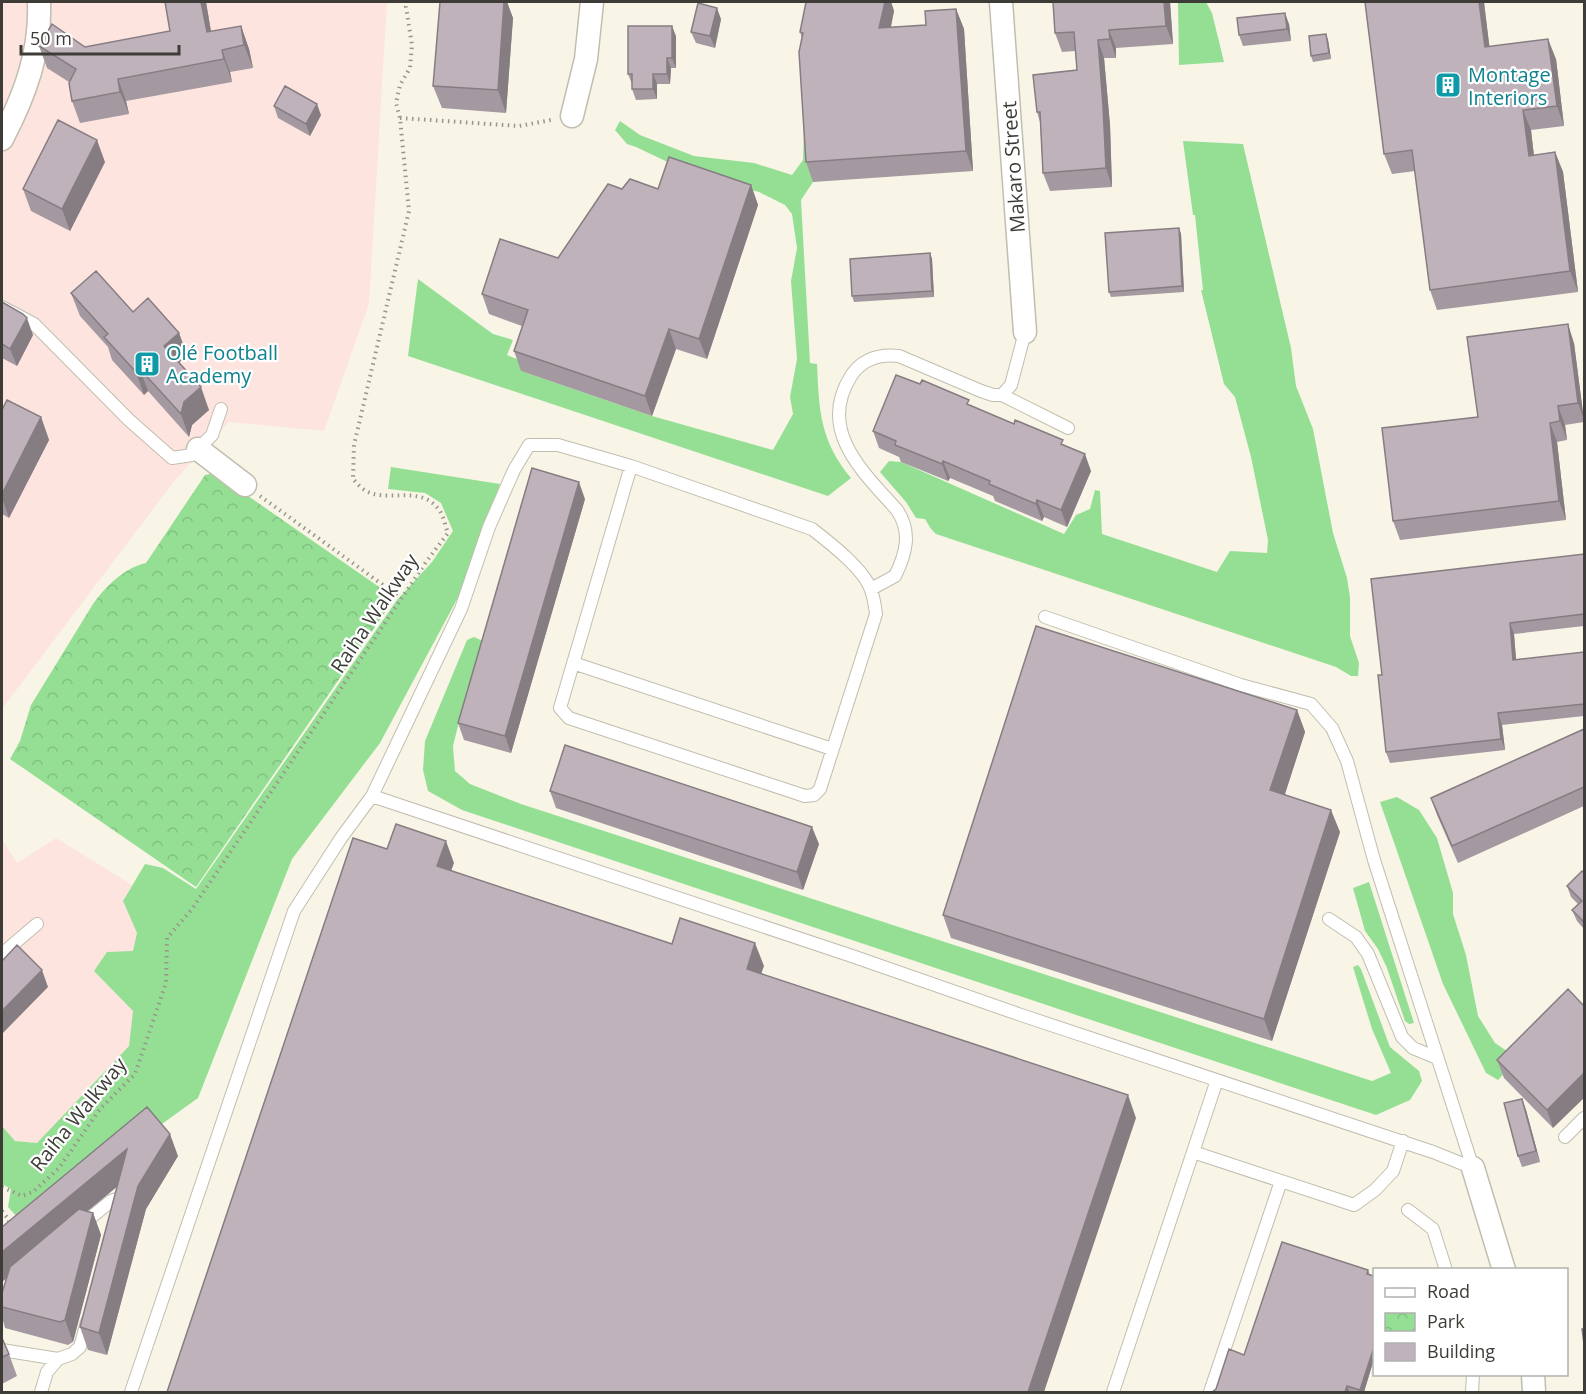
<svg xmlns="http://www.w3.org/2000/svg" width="1586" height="1394" font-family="'Open Sans',sans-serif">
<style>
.medical{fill:#fee4de}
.grass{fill:#95df95}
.park{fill:url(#park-crowns)}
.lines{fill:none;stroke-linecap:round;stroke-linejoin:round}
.service-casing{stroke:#c1beaf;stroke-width:14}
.minor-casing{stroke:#c1beaf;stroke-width:25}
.path{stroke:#98968b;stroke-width:4;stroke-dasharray:1.5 4.5;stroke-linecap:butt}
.service{stroke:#fff;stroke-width:12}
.minor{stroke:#fff;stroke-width:22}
.wall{fill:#a599a1}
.shaded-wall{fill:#867d83}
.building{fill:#c0b2bb;stroke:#867d83;stroke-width:1.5}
.labels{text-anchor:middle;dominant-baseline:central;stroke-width:4.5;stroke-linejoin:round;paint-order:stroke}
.culture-label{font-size:20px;fill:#0d838f;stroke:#fff;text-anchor:start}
.street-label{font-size:20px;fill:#3d3c36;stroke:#fff}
</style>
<defs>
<pattern id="park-crowns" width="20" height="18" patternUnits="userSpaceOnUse" patternTransform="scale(1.5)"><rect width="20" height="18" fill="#95df95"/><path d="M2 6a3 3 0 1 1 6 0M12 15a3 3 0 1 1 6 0" fill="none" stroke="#81c081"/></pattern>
</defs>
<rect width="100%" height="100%" fill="#f8f5e6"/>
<!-- medical -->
<path class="medical" d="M2 2H387L369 304 324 431 229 422 175 480 2 709Z
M56 838 132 885 123 901 137 933 133 952V1011L129 1046 37 1143 15 1141 2 1126V839L17 863Z"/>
<!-- grass -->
<path class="grass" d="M1178 2H1206L1212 13 1224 62 1179 65Z
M808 96 813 182 801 200 810 363 817 364C819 410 820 441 851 478L828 496 408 356 418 279 493 334 513 340 507 355 524 362 521 371 652 416 773 450 793 414 790 397 797 359 791 281 797 248 792 214 785 205 759 192 695 175 636 147 627 144 615 130 620 121 640 135 694 156 754 163 792 175 803 160 805 97Z
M1183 141 1243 144 1291 348 1296 386 1313 429 1333 533 1347 578 1350 597V636L1359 663 1358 676H1351L1336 667 936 534 931 529 925 519 916 518 906 502 880 472 889 461 901 462 1064 534 1076 515 1090 509 1095 490 1100 491 1102 534 1217 572 1230 551 1267 553 1268 540 1251 457 1235 397 1224 384 1201 290H1203L1195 215H1193Z
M391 467 500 484 463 588 380 743 292 859 198 1098 155 1129 18 1218 8 1207 11 1189 2 1184V1126L15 1141 37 1143 129 1046 133 1011 94 971 107 952 133 951 137 933 123 901 145 864 163 868 196 889 397 600 432 562 453 531 441 503 425 493 388 489Z
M474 637 483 641V650L467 690 453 746 455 771 470 784 521 804 1372 1081 1391 1073 1372 1029 1353 967 1358 965 1361 969 1390 1047 1419 1071 1422 1081 1410 1100 1376 1115 462 810 428 791 423 770 425 741 467 640Z
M1397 797 1419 810 1437 838 1453 893V914L1466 955 1478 1016 1495 1043 1507 1051 1519 1043 1536 1021 1548 1017 1553 1022 1498 1080 1486 1073 1443 984 1380 802Z
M1369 882 1414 1023 1409 1024 1405 1021 1387 968 1378 949 1365 931 1353 888Z"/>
<!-- park -->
<path class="park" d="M215 473 395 598 196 887 10 759 20 741 31 705 93 604C106 586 124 568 146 563L205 475Z"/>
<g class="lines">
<!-- service casing -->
<g class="service-casing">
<path id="service" d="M2 307 34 324 129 420 172 458 192 455 212 435 221 409
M1002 395 1068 428
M871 589 895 576C906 554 912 532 897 510 862 471 817 430 851 376 862 359 879 354 899 356L981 391 993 395H1002L1011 385 1025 332
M1045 617 1241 685 1311 704 1332 728 1347 761 1374 860 1473 1168
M573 663 832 749
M372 796 852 956 1021 1015 1433 1152 1473 1168
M1329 919 1356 937 1368 954 1402 1037 1413 1048 1437 1058
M2 954 37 924
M1565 1137 1584 1118
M1193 1152 1354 1205 1375 1190 1393 1171 1403 1141
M1408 1210 1433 1229 1446 1270
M83 1224 111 1201 117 1199 119 1200 117 1209
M2 1350 58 1359
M41 1392 47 1372 58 1359 72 1354 80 1347 87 1322
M131 1392 294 911 341 838 372 796 461 609 489 527 514 470 529 445H558L631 466 812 529C830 543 864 569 871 590 874 598 875 606 876 614L820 789 814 795 805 796 569 718 560 708 631 466
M1113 1392 1217 1080
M1210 1392 1281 1181
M1472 1392 1473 1374"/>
</g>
<!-- minor casing -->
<g class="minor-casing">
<path id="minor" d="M1001 2 1025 332
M572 116 586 59 592 2
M2 139C25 95 41 52 39 2
M198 449 245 485
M1473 1168 1504 1270
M1533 1374 1534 1392"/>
</g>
<!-- path -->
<path class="path" d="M400 118 519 126 551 120
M260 496 401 598
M2 1187 22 1196 33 1192 59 1168 100 1109 135 1074 166 983 167 938 192 909 426 562 448 533C445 526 444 516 439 510 420 483 385 505 363 489 359 486 356 482 353 479L354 445 409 211 400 118 396 103 400 85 410 68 412 45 406 7 407 2
M2 1211 9 1220V1226"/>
<!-- service -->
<use href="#service" class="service"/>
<!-- minor -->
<use href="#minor" class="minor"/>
</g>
<!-- wall -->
<path class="wall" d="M206 2 211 32 241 26 249 49 253 68 230 72 232 82 126 101 129 114 80 123 72 101 69 82 47 68 39 46 85 47 170 31Z
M440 2H507L513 18 506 113 442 108 433 86Z
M806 2H891L894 11 891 27 926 25 956 9 964 29 973 171 813 182 806 162 802 38 800 32Z
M1170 2 1173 44 1116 48V58H1104L1110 125 1112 187 1050 191 1043 173 1040 122 1037 112 1077 70 1075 51 1062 52 1055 33Z
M1484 2 1489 46 1556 59 1564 126 1531 130 1534 155 1555 152 1563 172 1578 292 1437 310 1430 290 1415 171 1392 174 1384 154Z
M721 19 715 48 696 43 691 32Z
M1289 24 1291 41 1243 46 1239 35Z
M676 36V68H671L670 84H657V99L636 100 632 89V84L628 74Z
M1328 40 1331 59 1313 62 1311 56Z
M274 106 321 115 310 136 278 118Z
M105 162 70 231 31 211 23 189Z
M751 185 758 205 707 359 676 349 652 416 521 371 514 351 522 326 489 314 482 294 558 258 622 189H658Z
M1179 228 1181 234 1184 292 1111 297 1109 292Z
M930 253 932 259 934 297 854 302 852 296Z
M71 293 133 312 179 333 187 355 179 363 209 410 192 425 189 437 148 391 144 395 112 360 108 347 80 316Z
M2 302 33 335 17 366 2 358Z
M1574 343 1584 422 1565 425 1567 440 1557 442 1566 520 1400 540 1393 521 1478 417Z
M971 406 1065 445 1091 471 1067 527 1044 517 1042 521 995 501 993 496 950 478 948 481 901 462 899 457 879 448 873 431Z
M2 410 41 417 49 440 9 518 2 514Z
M585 499 511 753 464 740 458 723Z
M1584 554V626L1514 634 1516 660 1584 652V716L1502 725 1505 750 1390 763 1386 752 1382 675Z
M1297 710 1305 732 1285 794 1340 832 1272 1041 951 938 943 915Z
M1584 729V806L1458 863 1437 815 1431 798Z
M550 791 819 844 803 890 556 808Z
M1584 873V929L1577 921 1572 910 1578 904 1571 897 1567 886Z
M1584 1006 1553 1128 1504 1078 1497 1060Z
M1526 1110 1540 1162 1522 1167 1518 1156Z
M178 1156 146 1209 107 1355 88 1350 80 1327 117 1186 87 1211 93 1213 101 1235 73 1342 68 1345 5 1328 2 1317V1293L7 1277 2 1282V1227Z
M1368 1270 1370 1275 1374 1359 1364 1392H1353L1244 1355Z
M2 1338 9 1354 17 1376 2 1384Z"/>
<!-- shaded-wall -->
<path class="shaded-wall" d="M201 2H206L215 55 207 32Z
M504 2H507L513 18 506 113 498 90Z
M885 2H891L894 11 886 49 879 28Z
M1164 2H1170L1173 44 1166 26Z
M1479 2H1484L1492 67 1485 47Z
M717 8 721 19 715 48 710 36Z
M956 9 964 29 973 171 966 151Z
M1285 13 1289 24 1291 41 1287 29Z
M241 26 249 49 253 68 244 45Z
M672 26 676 36V68L672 58Z
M1109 30 1116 48V58L1110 39Z
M1326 34 1328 40 1331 59 1329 53Z
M1548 39 1556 59 1564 126 1557 106Z
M1098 40 1104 58 1110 125 1112 187 1106 168Z
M222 50 230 72 232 82 224 59Z
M667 58 671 68 670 84 667 74Z
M653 74 657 84V99L653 89Z
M118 79 126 101 129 114 120 92Z
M317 104 321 115 310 136 306 124Z
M1523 110 1531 130 1536 176 1529 156Z
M97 140 105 162 70 231 62 209Z
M1555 152 1563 172 1578 292 1570 271Z
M751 185 758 205 707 359 699 339Z
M1179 228 1181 234 1184 292 1182 286Z
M930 253 932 259 934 297 932 291Z
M27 318 33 335 17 366 10 349Z
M1568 324 1574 343 1584 420 1578 403Z
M669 329 676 349 652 416 645 396Z
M179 333 187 355 172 369 164 346Z
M140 369 148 391 144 395 136 372Z
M201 387 209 410 192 425 189 437 181 414 184 402Z
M1558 406 1565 425 1567 440 1560 421Z
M41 417 49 440 9 518 2 498V494Z
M1550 423 1557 442 1566 520 1559 501Z
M1085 454 1091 471 1067 527 1061 510Z
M943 461 950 478 948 481 942 464Z
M579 482 585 499 511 753 505 736Z
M1037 500 1044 517 1042 521 1036 504Z
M1510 623 1514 634 1517 671 1513 660Z
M1297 710 1305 732 1279 812 1270 790Z
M1498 713 1502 725 1505 750 1501 739Z
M1331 810 1340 832 1272 1041 1264 1019Z
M812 827 819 844 803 890 797 872Z
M446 841 454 863 445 888 437 866Z
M755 943 764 966 755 991 747 969Z
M42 970 48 987 2 1034V1011Z
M1584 1073V1098L1553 1128 1547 1110Z
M1128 1095 1136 1118 1044 1392H1028Z
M1522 1099 1526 1110 1540 1162 1536 1151Z
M170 1134 178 1156 146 1209 107 1355 99 1333 138 1186Z
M127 1149 136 1171 2 1282V1252Z
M93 1213 101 1235 73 1342 65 1320Z
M1374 1347V1359L1364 1392H1361L1360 1390Z
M1347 1386 1349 1391V1392H1345Z"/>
<!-- building -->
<path class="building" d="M165 2H201L207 32 241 26 244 45 222 50 224 59 118 79 120 92 72 101 69 83 76 69 39 46 52 24 85 47 170 31Z
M440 2H504L498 90 433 86Z
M806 2H885L879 28 926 25 925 11 956 9 966 151 806 162 799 52 803 33 800 32Z
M1053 2H1164L1166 26 1109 30 1110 39 1098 40 1103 106 1106 168 1043 173 1040 112H1037L1033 75 1077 70 1074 32 1055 33Z
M1365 2H1479L1485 47 1548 39 1557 106 1523 110 1529 156 1555 152 1570 271 1430 290 1412 150 1384 154Z
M698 3 717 8 710 36 691 32Z
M1285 13 1287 29 1239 35 1237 18Z
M628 26H672V58H667V74H653V89H632V74H628Z
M1326 34 1329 53 1311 56 1309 36Z
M285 86 317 104 306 124 274 106Z
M58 120 97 140 62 209 23 189Z
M669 157 751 185 699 339 669 329 645 396 514 351 528 310 482 294 500 239 558 258 608 184 622 189 630 179 658 189Z
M1179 228 1182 286 1109 292 1105 233Z
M930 253 932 291 852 296 850 259Z
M96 271 133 312 148 298 179 333 164 346 201 387 184 402 181 414 140 369 136 372 104 337 108 334 71 293Z
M2 302 23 314 27 318 10 349 2 344Z
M1568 324 1578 403 1558 406 1560 421 1550 423 1559 501 1393 521 1382 428 1478 417 1467 337Z
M896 375 920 384 922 380 969 400 967 404 1014 424 1015 420 1063 440 1061 444 1085 454 1061 510 1037 500 1036 504 989 484 990 481 943 461 942 464 895 445 896 441 873 431Z
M7 400 41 417 2 494V410Z
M532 468 579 482 505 736 458 723Z
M1584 554V614L1510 623 1513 660 1584 652V704L1498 713 1501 739 1386 752 1378 675H1382L1371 579Z
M1036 626 1297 710 1270 790 1331 810 1264 1019 943 915Z
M1584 729V787L1452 846 1431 798Z
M565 745 812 827 797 872 550 791Z
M396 824 446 841 437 866 672 944 680 918 755 943 747 969 1128 1095 1028 1392H167L353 838 387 849Z
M1582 871 1584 873V922L1572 910 1582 901 1567 886Z
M17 945 42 970 2 1011V961Z
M1568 989 1584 1006V1073L1547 1110 1497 1060Z
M1522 1099 1536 1151 1518 1156 1504 1103Z
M147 1107 170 1134 138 1186 99 1333 80 1327 127 1149 2 1252V1227Z
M79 1209 93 1213 65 1320 60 1322 2 1307V1293L10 1267Z
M1282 1242 1368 1270 1367 1274 1374 1276V1347L1360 1390 1347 1386 1345 1392H1212L1216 1389 1229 1349 1244 1355Z
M1582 1329H1584V1344Z
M2 1338 9 1354 2 1357Z"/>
<!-- icons -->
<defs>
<g id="building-square" transform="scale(1.35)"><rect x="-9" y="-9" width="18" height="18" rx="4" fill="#0f9aa8" stroke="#fff"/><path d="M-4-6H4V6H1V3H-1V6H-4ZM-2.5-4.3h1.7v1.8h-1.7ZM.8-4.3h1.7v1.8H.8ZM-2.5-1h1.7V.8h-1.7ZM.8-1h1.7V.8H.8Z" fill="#fff"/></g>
</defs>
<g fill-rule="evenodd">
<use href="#building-square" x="1448" y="85"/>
<use href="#building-square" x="147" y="364"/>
</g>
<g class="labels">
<!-- culture labels -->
<g class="culture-label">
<text x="1468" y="74">Montage<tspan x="1468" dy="23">Interiors</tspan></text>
<text x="166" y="352">Olé Football<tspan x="166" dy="23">Academy</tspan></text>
</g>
<!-- street labels -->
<g class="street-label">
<text transform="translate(1013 167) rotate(-94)">Makaro Street</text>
<text transform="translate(374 613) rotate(-56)">Raiha Walkway</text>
<text transform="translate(78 1114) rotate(-51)">Raiha Walkway</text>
</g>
</g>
<!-- border -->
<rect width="1586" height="1394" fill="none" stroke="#3d3c36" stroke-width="6"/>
<!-- legend -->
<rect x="1373" y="1268" width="195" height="108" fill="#ffffff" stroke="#b1b1af" stroke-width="1.5"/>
<rect x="1385" y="1288" width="30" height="9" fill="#ffffff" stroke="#b1b1af" stroke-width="1.5"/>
<text x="1427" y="1298" font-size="18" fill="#3d3c36">Road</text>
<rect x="1385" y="1313" width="30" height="18" fill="url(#park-crowns)" stroke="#b1b1af" stroke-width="1.5"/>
<text x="1427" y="1328" font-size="18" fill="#3d3c36">Park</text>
<rect x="1385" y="1343" width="30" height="18" fill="#c0b2bb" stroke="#b1b1af" stroke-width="1.5"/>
<text x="1427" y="1358" font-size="18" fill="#3d3c36">Building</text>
<!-- scale -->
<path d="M21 45v9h158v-9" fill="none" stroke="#3d3c36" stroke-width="3"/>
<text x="30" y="45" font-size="18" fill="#3d3c36" stroke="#ffffff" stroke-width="4.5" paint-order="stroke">50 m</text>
</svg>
